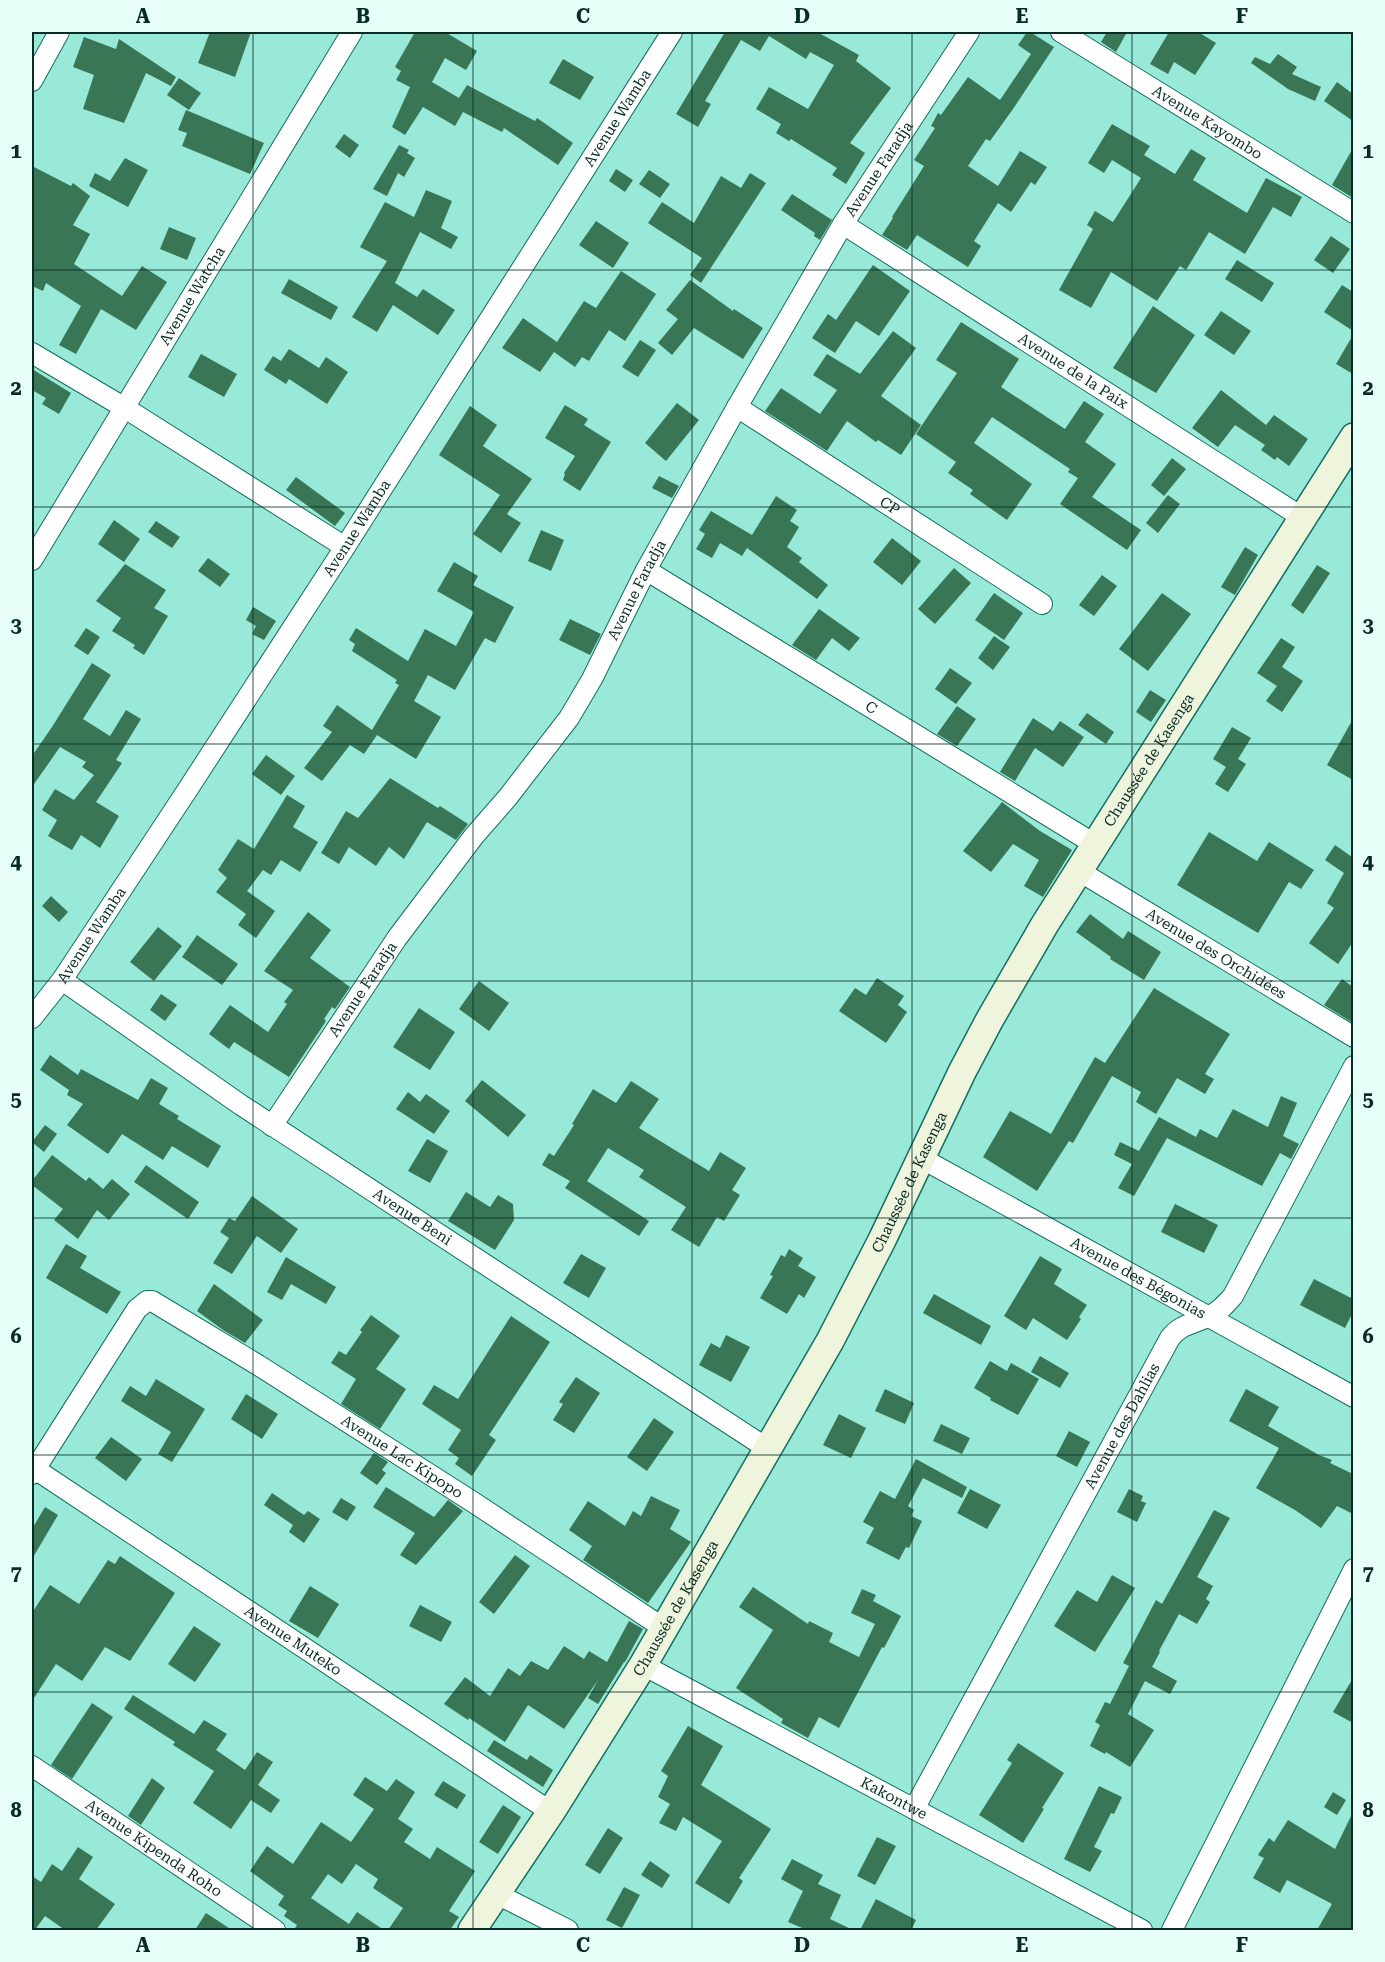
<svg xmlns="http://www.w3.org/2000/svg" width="1385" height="1962" font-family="'Roboto Serif',serif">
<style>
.building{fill:#387655}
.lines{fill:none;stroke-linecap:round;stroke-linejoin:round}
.minor-casing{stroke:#146f60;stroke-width:22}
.secondary-casing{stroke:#146f60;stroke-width:30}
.minor{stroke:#fff;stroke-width:20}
.secondary{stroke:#eff4dc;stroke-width:27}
.grid{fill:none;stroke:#082c25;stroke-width:1.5;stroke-opacity:0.55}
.labels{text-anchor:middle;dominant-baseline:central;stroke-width:6;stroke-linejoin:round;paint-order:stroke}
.street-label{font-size:15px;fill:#082c25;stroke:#e7fdf8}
.neatline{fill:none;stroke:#082c25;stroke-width:2}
.grid-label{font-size:20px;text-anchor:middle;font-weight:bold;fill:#082c25}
</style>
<rect width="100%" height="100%" fill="#98e9d7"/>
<!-- building -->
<path class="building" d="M210 32H251L235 77 198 63Z
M415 32H445L477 51 466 70 445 58 432 82 459 98 467 85 535 121 537 118 573 143 558 165 504 128 502 132 463 112 455 126 423 107 405 135 392 127 410 87 396 80 401 71 395 67Z
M725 32H817L859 55 856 61 891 88 850 143 865 153 846 184 832 175 837 168 791 139 789 141 776 133 781 124 756 109 769 87 808 109 834 65 810 52 806 59 769 36 760 51 741 40 705 101 711 104 698 127 676 114Z
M1027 32H1030L1054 47 1013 109 990 141 986 139 968 166 998 186 1020 151 1047 167 1035 185 1031 182 1011 212 998 203 974 241 981 246 968 267 917 235 907 250 882 235 893 218 892 217 924 166 914 160 935 128 931 126 938 113 941 115 968 77 1000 100 1031 54 1018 45Z
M1107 32H1127L1116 52 1101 42Z
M1169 32H1198L1216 43 1195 75 1174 62 1168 74 1150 64Z
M84 37 116 49 119 39 176 77 171 86 146 73 124 123 83 109 94 75 73 67Z
M1278 54 1297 67 1292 74 1321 87 1315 101 1288 89 1251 63 1255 57 1270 64Z
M563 59 594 77 580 100 549 83Z
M179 78 201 93 189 110 167 95Z
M1337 82 1353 94V121L1324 101Z
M186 110 264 143 250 174 182 146 187 133 178 130Z
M1112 124 1150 146 1144 155 1175 174 1191 149 1206 158 1193 180 1247 213 1266 178 1302 197 1291 217 1273 207 1245 254 1209 232 1186 270 1180 266 1157 301 1111 272 1091 308 1059 290 1093 229 1087 225 1095 211 1113 222 1141 178 1112 160 1104 173 1088 163Z
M344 134 359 145 350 158 335 147Z
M399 145 409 150 407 153 415 158 404 177 398 173 387 196 373 189Z
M1353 148V198L1332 185Z
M125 158 148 170 128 207 89 186 95 173 110 181Z
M32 166 71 186 73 183 90 196 73 225 90 234 74 264 122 296 142 266 167 282 136 330 101 309 76 354 59 345 81 306 46 283 43 291 32 286Z
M616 169 633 180 625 192 609 181Z
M649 170 670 184 660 198 639 184Z
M750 173 766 183 701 283 690 275 702 258 648 223 662 202 694 223 721 176 741 188Z
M426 190 452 201 441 228 458 237 451 249 420 232 395 283 417 297 423 289 455 310 438 335 393 305 377 332 352 317 387 261 360 247 385 202 414 217Z
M792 194 832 220 820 240 814 236 815 233 781 210Z
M596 221 629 243 613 268 579 245Z
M169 227 196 238 187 260 160 249Z
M1331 236 1350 249 1333 273 1314 260Z
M1237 260 1274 283 1262 302 1225 279Z
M873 265 910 291 879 336 856 321 835 353 812 338 828 314 836 320Z
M621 271 656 294 625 341 609 330 589 361 582 357 575 367 554 352 540 372 502 348 523 318 557 342 584 301 596 308Z
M289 279 338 307 331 320 281 293Z
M690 280 733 311 734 309 763 328 743 359 694 328 672 355 658 343 678 319 666 310Z
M1342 285 1353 292V331L1324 312Z
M1153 306 1195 335 1156 393 1113 368Z
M1221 311 1251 331 1234 355 1204 335Z
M961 322 1019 359 1001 387 1065 429 1084 401 1104 414 1085 442 1116 464 1092 497 1141 530 1127 550 1060 504 1078 478 1068 472 1070 469 992 417 974 443 1032 484 1007 520 970 494 973 490 948 473 956 462 916 434 957 373 936 360Z
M893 331 916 348 881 396 921 425 901 455 878 440 876 442 847 421 827 451 765 411 781 388 820 414 837 390 813 375 827 354 860 374Z
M1353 335V374L1336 364Z
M640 340 656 350 638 377 622 367Z
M289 349 319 368 326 357 348 372 327 404 289 379 286 384 264 370 273 356 281 361Z
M201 354 237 374 224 397 188 377Z
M32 369 71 393 59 414 42 404 46 398 32 390Z
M1221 390 1266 425 1274 415 1308 439 1289 466 1277 457 1275 460 1261 450 1265 445 1235 425 1218 447 1192 428Z
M677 403 699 420 666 461 645 443Z
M565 405 588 419 584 425 611 442 580 491 563 480 565 474 564 473 575 456 545 438Z
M470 406 497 425 483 446 532 479 507 514 521 523 501 553 473 534 500 495 439 455Z
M1172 458 1186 469 1164 496 1151 485Z
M659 476 679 486 672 498 652 488Z
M296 477 345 513 335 526 286 490Z
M1168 495 1180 504 1158 533 1146 523Z
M776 496 797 510 790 521 799 527 787 547 802 558 799 562 828 585 817 599 747 548 742 556 720 543 712 558 696 549 705 534 699 530 711 511 752 535Z
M114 520 140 539 124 562 98 544Z
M156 521 180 537 172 548 148 532Z
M541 530 564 540 551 571 528 561Z
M892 538 921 561 902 585 873 562Z
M1245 547 1258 555 1235 595 1221 587Z
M208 558 230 574 220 587 198 571Z
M454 562 478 576 473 585 514 607 495 643 485 638 455 690 428 675 414 701 441 717 416 759 377 735 364 754 350 745 322 781 304 768 332 732 323 726 337 705 372 730 399 685 395 683 397 680 352 651 355 644 349 640 356 628 408 661 425 629 456 646 474 612 437 591Z
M125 564 166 590 154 608 168 616 144 655 133 648 135 645 112 631 121 618 96 601Z
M1317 565 1330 573 1303 614 1291 605Z
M954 568 971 583 935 624 918 609Z
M1102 575 1117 586 1094 616 1079 605Z
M994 593 1023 613 1004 640 975 620Z
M1162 593 1191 614 1148 671 1119 649Z
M253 607 276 621 264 640 252 634 256 626 246 620Z
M819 609 860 638 849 651 832 638 816 660 792 645Z
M570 619 601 634 590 655 559 640Z
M86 628 100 637 88 655 74 646Z
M994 636 1010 647 993 670 978 658Z
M1281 638 1295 647 1282 667 1303 681 1282 712 1266 701 1277 686 1257 673Z
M92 663 111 675 83 719 110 736 126 710 141 719 116 760 122 763 96 802 119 816 100 848 81 835 72 850 48 836 57 820 42 810 55 789 74 800 94 775 82 767 86 762 60 747 32 787V756L52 727Z
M950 668 972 683 956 704 935 689Z
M1150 690 1166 700 1151 722 1136 712Z
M957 706 976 719 957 746 937 734Z
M1087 713 1114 732 1106 744 1078 725Z
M1033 718 1053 731 1060 721 1084 737 1063 767 1035 748 1015 781 1000 772Z
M1353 719V780L1327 765Z
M1232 727 1251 738 1238 759 1246 764 1228 792 1215 784 1226 767 1213 759Z
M266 755 295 776 281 795 252 774Z
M390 778 438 808 440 806 468 824 456 840 427 822 404 859 389 847 376 866 349 847 339 864 321 853 346 811 358 818Z
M287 795 305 806 293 827 318 842 300 872 281 860 271 875 263 870 247 891 275 911 256 938 238 925 246 914 216 892 227 878 218 870 238 839 254 849Z
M1002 802 1040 831 1072 850 1043 897 1024 886 1039 860 1013 844 991 872 963 851Z
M1209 832 1257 861 1269 842 1314 870 1301 889 1289 882 1258 933 1177 885Z
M1335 845 1352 857 1353 855V942L1338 964 1309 943 1334 908 1327 903 1344 873 1325 860Z
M51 896 68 912 59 922 42 906Z
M308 912 331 930 310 958 350 987 335 1009 332 1007 324 1019 326 1021 289 1077 234 1042 229 1049 209 1034 230 1005 268 1032 287 1004 284 1002 293 990 264 971Z
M1090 914 1123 939 1128 931 1161 952 1144 980 1110 959 1111 957 1076 932Z
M158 927 182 946 154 981 130 962Z
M197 935 238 964 222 985 182 957Z
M877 978 904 996 898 1005 907 1012 886 1043 839 1011 855 988 866 995Z
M1342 979 1353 987V1023L1324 1005Z
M479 981 509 1003 489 1031 459 1009Z
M1154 988 1230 1034 1205 1074 1214 1079 1205 1094 1177 1078 1156 1114 1136 1102 1141 1092 1112 1076 1073 1143 1069 1141 1037 1191 983 1157 1010 1111 1051 1134 1095 1057 1105 1063Z
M161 994 177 1005 165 1021 150 1010Z
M419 1008 455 1032 430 1070 393 1047Z
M50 1055 78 1075 81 1069 138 1100 151 1078 168 1088 159 1104 179 1116 177 1119 221 1146 208 1168 172 1146 163 1160 122 1134 108 1154 67 1125 83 1104 67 1095 69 1090 40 1070Z
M482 1080 526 1115 508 1137 465 1101Z
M631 1081 659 1099 639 1128 709 1171 720 1152 746 1168 732 1190 740 1195 724 1221 717 1217 699 1247 671 1230 686 1207 639 1177 644 1170 608 1148 587 1181 649 1221 639 1236 565 1188 570 1181 542 1165 549 1153 554 1156 574 1125 572 1124 593 1089 616 1103Z
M408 1092 420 1102 426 1094 450 1111 434 1134 396 1109Z
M1281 1096 1297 1103 1283 1136 1299 1144 1291 1159 1280 1153 1262 1186 1167 1138 1134 1196 1118 1188 1132 1164 1114 1155 1120 1142 1139 1151 1159 1117 1196 1137 1200 1129 1217 1138 1233 1109 1268 1127Z
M45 1125 57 1134 44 1152 32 1142Z
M427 1139 448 1151 430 1183 408 1171Z
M52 1155 86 1181 89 1177 103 1189 112 1179 130 1194 109 1220 97 1210 78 1239 54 1220 63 1209 32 1185V1181Z
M146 1165 199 1202 188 1219 134 1182Z
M466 1192 490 1207 498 1195 513 1204 514 1220 495 1250 448 1221Z
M252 1196 298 1229 281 1253 257 1236 232 1274 213 1263 229 1238 220 1232 229 1218 235 1221Z
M1175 1204 1218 1225 1204 1253 1161 1232Z
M66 1244 87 1256 80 1268 121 1292 107 1314 46 1278Z
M789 1249 803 1258 798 1266 816 1277 804 1298 799 1294 787 1314 760 1298 773 1276 770 1275 781 1255 785 1257Z
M581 1254 606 1268 589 1298 563 1283Z
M1040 1256 1062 1269 1054 1284 1087 1305 1079 1317 1081 1319 1067 1340 1033 1318 1026 1330 1004 1316Z
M286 1257 336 1287 326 1304 291 1284 282 1300 267 1292Z
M1314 1279 1353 1299V1312L1345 1328 1300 1305Z
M214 1284 263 1320 245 1343 223 1330 197 1311Z
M934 1294 991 1326 981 1345 923 1313Z
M371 1315 400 1336 376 1369 406 1389 380 1429 341 1404 356 1379 331 1363 339 1351 346 1355 362 1332 360 1330Z
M511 1316 550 1342 489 1435 496 1440 472 1476 455 1464 459 1458 448 1450 461 1430 422 1404 434 1385 458 1399Z
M726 1335 750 1347 731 1382 699 1365 711 1343 720 1348Z
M1040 1356 1069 1373 1060 1388 1031 1372Z
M990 1361 1007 1371 1011 1363 1039 1379 1018 1415 990 1400 991 1398 974 1388Z
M576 1377 600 1393 574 1433 553 1420 563 1404 559 1402Z
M156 1379 205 1409 172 1462 158 1454 171 1432 121 1401 130 1386 146 1396Z
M885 1389 914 1403 905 1424 875 1411Z
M1246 1389 1279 1407 1268 1426 1319 1455 1332 1460 1330 1463 1353 1474V1514L1337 1506 1321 1528 1295 1510 1256 1488 1279 1448 1229 1421Z
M246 1394 278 1414 262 1439 231 1419Z
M839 1414 866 1428 851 1458 823 1445Z
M654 1418 674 1432 647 1471 627 1457Z
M941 1424 970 1438 962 1454 933 1441Z
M1069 1431 1090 1442 1077 1467 1056 1456Z
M111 1437 142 1459 126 1481 95 1458Z
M374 1453 388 1462 382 1470 386 1473 377 1485 360 1473Z
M916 1459 967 1487 962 1498 923 1478 908 1506 914 1510 911 1516 922 1521 909 1548 906 1547 899 1560 866 1543 874 1528 863 1522 880 1491 895 1499Z
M386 1487 434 1517 448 1500 463 1511 416 1565 400 1555 415 1533 373 1507Z
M970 1489 1001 1505 987 1529 957 1513Z
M1129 1489 1143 1496 1141 1501 1146 1503 1137 1522 1117 1512Z
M272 1493 304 1515 308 1511 320 1519 304 1543 289 1532 293 1525 264 1505Z
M651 1496 680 1510 670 1529 691 1542 648 1603 583 1560 592 1546 569 1530 588 1501 625 1526 633 1511 641 1516Z
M341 1498 356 1507 347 1521 332 1512Z
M45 1507 58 1515 32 1559V1529Z
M1214 1510 1230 1518 1197 1577 1213 1586 1206 1599 1210 1602 1197 1624 1179 1614 1159 1651 1160 1652 1152 1667 1177 1681 1170 1694 1145 1681 1128 1714 1154 1730 1130 1767 1106 1752 1105 1754 1090 1746 1100 1725 1095 1722 1105 1702 1110 1704 1129 1666 1123 1663 1156 1600 1162 1604Z
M515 1555 530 1566 494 1614 479 1602Z
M120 1556 175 1593 130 1661 105 1647 82 1681 56 1664 32 1701V1613L50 1585 79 1604 108 1560 115 1564Z
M1112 1575 1135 1588 1095 1652 1054 1626 1077 1590 1097 1602Z
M310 1586 339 1604 318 1638 289 1621Z
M753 1587 808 1624 809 1621 833 1633 829 1642 859 1657 875 1624 851 1613 862 1589 876 1595 873 1601 901 1616 884 1648 882 1647 839 1728 819 1717 808 1738 781 1723 783 1719 736 1688 773 1630 739 1607Z
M420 1605 452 1622 441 1642 409 1626Z
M629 1621 643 1629 625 1662H624L598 1704 588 1698 598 1680 564 1729 528 1705 505 1742 469 1718 468 1720 444 1704 465 1677 490 1696 508 1668 520 1676 531 1661 548 1670 564 1646 584 1659 589 1651 607 1662Z
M194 1626 221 1644 195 1682 168 1664Z
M1353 1678V1723L1333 1712Z
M133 1695 194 1734 204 1720 227 1734 216 1750 245 1770 257 1752 273 1762 258 1785 280 1800 271 1813 251 1800 231 1829 193 1803 214 1771 173 1745 175 1742 124 1709Z
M92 1703 113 1717 72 1779 51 1765Z
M688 1726 723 1746 701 1785 771 1829 739 1878 743 1881 729 1904 695 1883 722 1841 683 1817 676 1831 659 1823 670 1804 658 1797 668 1776 661 1771Z
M494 1740 527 1760 530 1755 553 1770 543 1787 487 1751Z
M1018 1743 1064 1773 1042 1808 1044 1809 1023 1843 979 1815 1012 1763 1007 1760Z
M365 1777 387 1791 396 1779 415 1792 398 1819 413 1829 404 1842 430 1859 437 1847 475 1871 449 1911 459 1917 450 1930H388L403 1908 373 1888 378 1879 356 1864 342 1884 328 1874 311 1898 349 1924 357 1912 384 1930H294L297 1925 284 1916 287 1911 278 1905 284 1896 250 1871 267 1846 293 1864 321 1822 351 1842 374 1809 353 1795Z
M152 1778 165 1788 141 1825 128 1816Z
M443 1781 466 1795 457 1809 434 1795Z
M1099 1786 1122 1797 1114 1814 1111 1813 1094 1847 1102 1851 1090 1872 1064 1859Z
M1333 1792 1346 1800 1337 1815 1324 1807Z
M503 1805 521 1817 498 1854 479 1842Z
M1353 1812V1930H1317L1332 1904 1287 1880 1280 1893 1253 1878 1264 1858 1258 1855 1269 1838 1274 1842 1288 1820 1335 1849Z
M608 1828 623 1838 600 1874 585 1865Z
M877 1837 896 1846 875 1885 857 1876Z
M78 1847 93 1857 79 1879 115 1904 96 1930H65L45 1916 35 1930H32V1876L41 1882 52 1864 62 1871Z
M792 1859 823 1875 818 1884 841 1895 830 1919 853 1930H807L788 1922 803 1891 781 1879Z
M650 1861 670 1875 662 1888 641 1875Z
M624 1887 640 1895 622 1928 606 1920Z
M876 1899 916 1920 911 1930H860Z
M206 1913 232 1930H195Z"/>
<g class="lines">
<!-- minor casing -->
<g class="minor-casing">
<g id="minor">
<path id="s1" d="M1061 32 1354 213"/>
<path d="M32 81 59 32"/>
<path id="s2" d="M843 224 1303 518"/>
<path d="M32 353 125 408 345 547"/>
<path id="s3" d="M737 407 1042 604"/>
<path id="s4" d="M32 560 352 32"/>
<path id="s5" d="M646 570 1096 845"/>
<path id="s6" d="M1079 871 1354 1037"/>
<path id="s7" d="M62 980 241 1105 768 1449"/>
<path id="s8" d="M32 1018 62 980 188 789 345 547 672 32"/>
<path id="s9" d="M272 1126 397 938 474 836 508 797 569 718 592 679 646 570 737 407 843 224 969 32"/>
<path id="s10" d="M921 1158 1354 1397"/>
<path id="s11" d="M35 1469 551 1812"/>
<path id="s12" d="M32 1474 137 1309 147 1301H152L258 1365 473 1502 665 1629"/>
<path id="s13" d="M643 1665 1142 1930"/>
<path id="s14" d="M32 1766 275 1930"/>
<path id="s15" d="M914 1809 1170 1338C1181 1323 1196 1324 1211 1315 1220 1311 1226 1304 1233 1296L1354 1066"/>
<path d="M495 1893 568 1930"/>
<path d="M1172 1930 1354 1569"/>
</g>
</g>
<!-- secondary casing -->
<g class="secondary-casing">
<g id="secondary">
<path id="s16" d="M472 1930 551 1812 643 1665 830 1341 882 1240 962 1072 990 1019 1045 924 1354 437"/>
</g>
</g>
<!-- minor -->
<use href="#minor" class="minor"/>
<!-- secondary -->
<use href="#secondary" class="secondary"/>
</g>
<!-- grid -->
<path class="grid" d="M253 32V1930M473 32V1930M692 32V1930M912 32V1930M1132 32V1930M32 270H1354M32 507H1354M32 744H1354M32 981H1354M32 1218H1354M32 1455H1354M32 1692H1354"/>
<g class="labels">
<!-- street labels -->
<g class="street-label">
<text stroke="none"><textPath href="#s8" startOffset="1074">Avenue Wamba</textPath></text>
<text stroke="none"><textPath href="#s1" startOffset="172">Avenue Kayombo</textPath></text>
<text stroke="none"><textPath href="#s9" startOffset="1136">Avenue Faradja</textPath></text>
<text stroke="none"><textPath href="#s4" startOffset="309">Avenue Watcha</textPath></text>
<text stroke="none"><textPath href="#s2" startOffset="273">Avenue de la Paix</textPath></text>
<text stroke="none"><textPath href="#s3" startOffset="182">CP</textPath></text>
<text stroke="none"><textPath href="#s8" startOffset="588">Avenue Wamba</textPath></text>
<text stroke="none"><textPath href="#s9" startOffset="650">Avenue Faradja</textPath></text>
<text stroke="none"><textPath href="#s5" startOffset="264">C</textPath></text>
<text stroke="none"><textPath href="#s16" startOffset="1353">Chaussée de Kasenga</textPath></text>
<text stroke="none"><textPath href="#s8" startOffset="102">Avenue Wamba</textPath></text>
<text stroke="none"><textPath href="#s6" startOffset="160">Avenue des Orchidées</textPath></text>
<text stroke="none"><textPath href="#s9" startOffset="164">Avenue Faradja</textPath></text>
<text stroke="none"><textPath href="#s16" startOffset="867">Chaussée de Kasenga</textPath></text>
<text stroke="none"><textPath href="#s7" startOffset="423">Avenue Beni</textPath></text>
<text stroke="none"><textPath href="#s10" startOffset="248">Avenue des Bégonias</textPath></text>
<text stroke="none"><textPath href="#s15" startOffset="436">Avenue des Dahlias</textPath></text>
<text stroke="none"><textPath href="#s12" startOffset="508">Avenue Lac Kipopo</textPath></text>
<text stroke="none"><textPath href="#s16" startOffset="381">Chaussée de Kasenga</textPath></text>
<text stroke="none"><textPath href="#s11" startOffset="310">Avenue Muteko</textPath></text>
<text stroke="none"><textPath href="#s13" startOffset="284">Kakontwe</textPath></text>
<text stroke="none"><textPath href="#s14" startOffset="147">Avenue Kipenda Roho</textPath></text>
</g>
</g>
<!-- border -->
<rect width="1385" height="1962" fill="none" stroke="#e7fdf8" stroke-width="66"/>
<rect x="33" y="33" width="1319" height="1896" class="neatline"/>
<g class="grid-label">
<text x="143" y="23">A</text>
<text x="363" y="23">B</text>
<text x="583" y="23">C</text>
<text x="802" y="23">D</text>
<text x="1022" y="23">E</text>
<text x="1242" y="23">F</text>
<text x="16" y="158">1</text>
<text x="1368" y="158">1</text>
<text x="16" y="395">2</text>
<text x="1368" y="395">2</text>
<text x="16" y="632">3</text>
<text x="1368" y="632">3</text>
<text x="16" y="869">4</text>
<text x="1368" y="869">4</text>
<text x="16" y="1106">5</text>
<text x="1368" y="1106">5</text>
<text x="16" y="1343">6</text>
<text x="1368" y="1343">6</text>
<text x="16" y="1580">7</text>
<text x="1368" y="1580">7</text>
<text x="16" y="1817">8</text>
<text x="1368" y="1817">8</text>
<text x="143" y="1952">A</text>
<text x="363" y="1952">B</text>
<text x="583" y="1952">C</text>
<text x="802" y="1952">D</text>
<text x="1022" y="1952">E</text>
<text x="1242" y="1952">F</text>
</g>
</svg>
